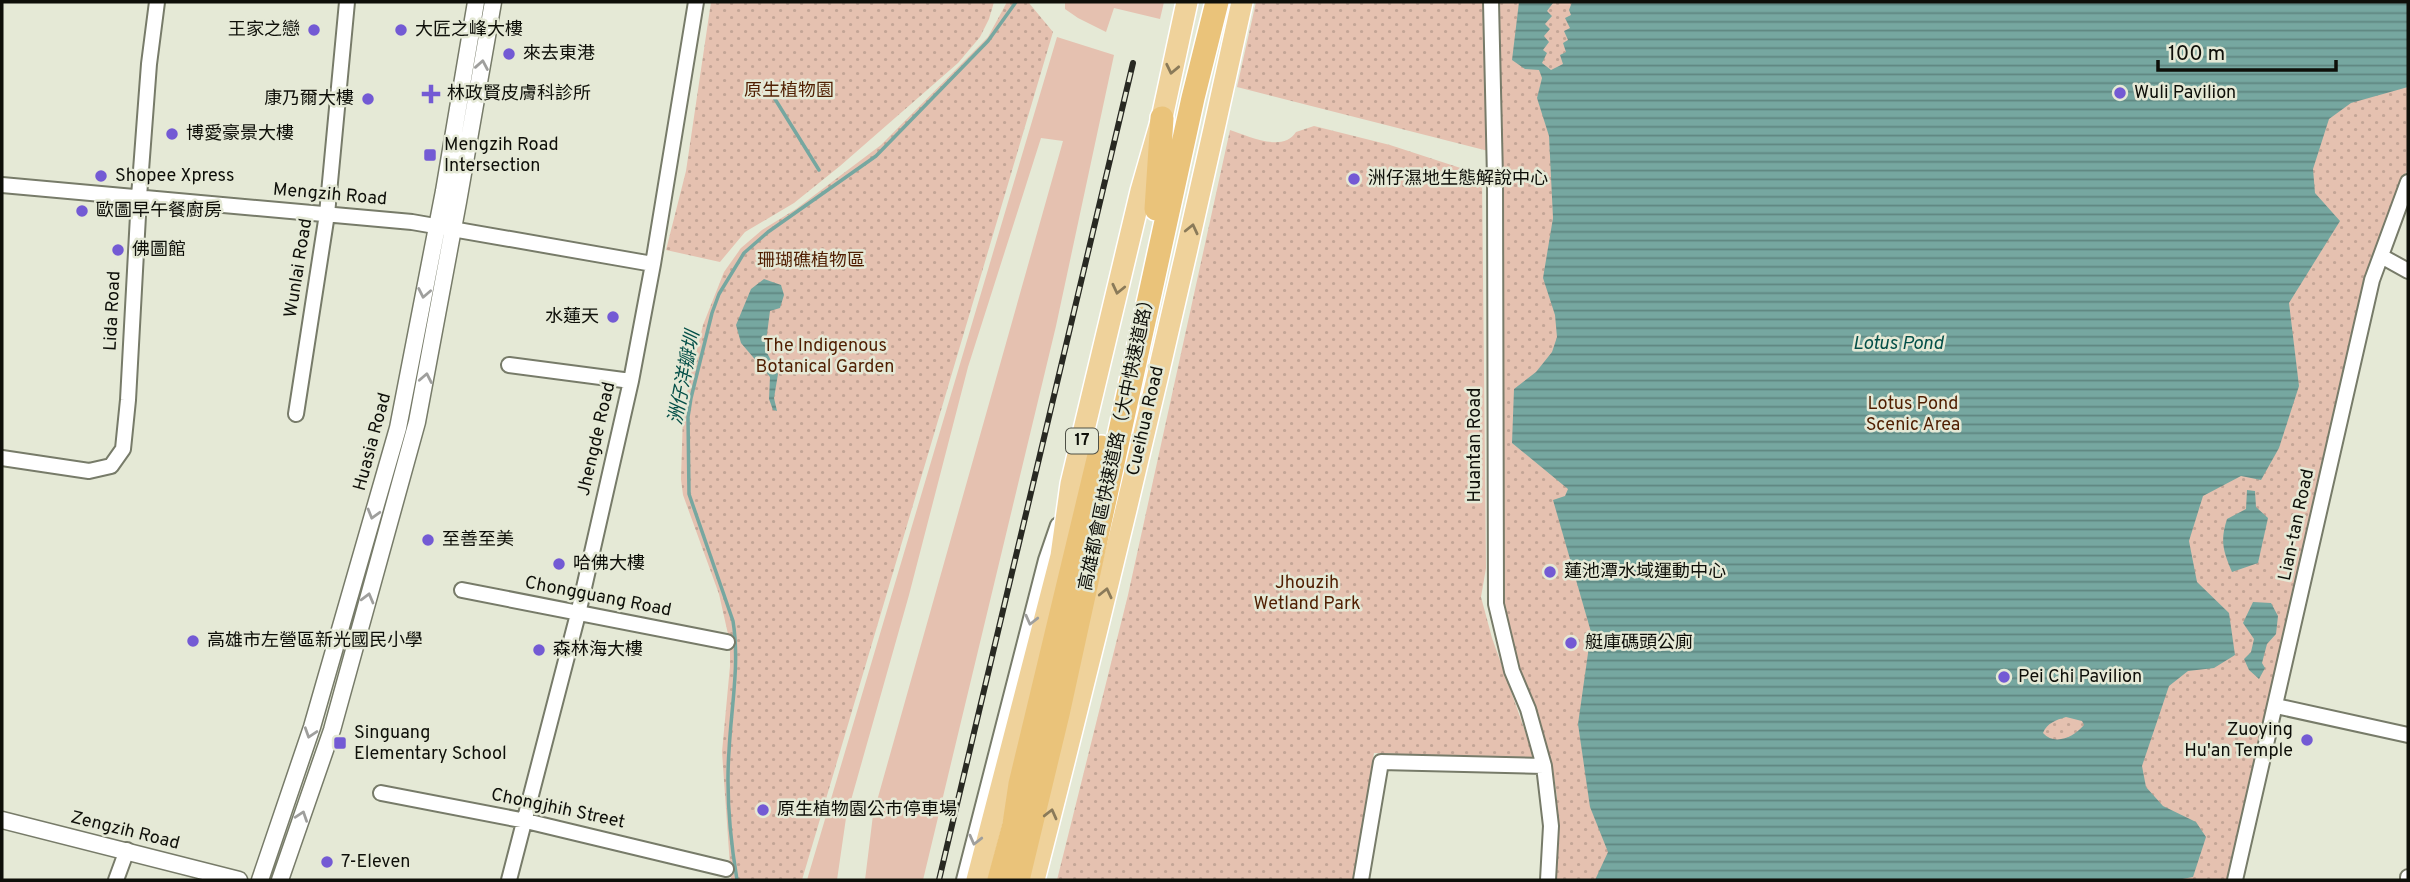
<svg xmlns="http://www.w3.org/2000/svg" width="2410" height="882" font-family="Overpass,'Noto Sans TC',sans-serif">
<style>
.green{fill:#e5c1b0}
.park{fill:url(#park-dots)}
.water{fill:url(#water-rules);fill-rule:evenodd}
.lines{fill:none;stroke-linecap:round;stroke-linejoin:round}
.stream{stroke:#76a7a0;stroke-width:3.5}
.minor-casing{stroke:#777b69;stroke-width:18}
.tertiary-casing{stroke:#777b69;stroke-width:19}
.primary-casing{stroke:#fff;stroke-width:24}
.trunk-casing{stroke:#fff;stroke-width:26}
.minor{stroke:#fff;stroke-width:14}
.tertiary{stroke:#fff;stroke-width:16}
.primary{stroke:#efd29b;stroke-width:21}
.trunk{stroke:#eac37a;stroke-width:23}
.rail-casing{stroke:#282922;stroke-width:6}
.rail{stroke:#e5e9d6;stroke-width:3.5;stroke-dasharray:10;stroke-linecap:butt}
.oneway{stroke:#9f9f9d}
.oneway2{stroke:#8a7a59}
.poi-dot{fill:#735ad4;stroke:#e5e9d6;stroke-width:2.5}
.labels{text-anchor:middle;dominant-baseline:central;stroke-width:5;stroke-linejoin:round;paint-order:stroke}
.shield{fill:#e5e9d6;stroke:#4e5046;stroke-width:2}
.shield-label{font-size:16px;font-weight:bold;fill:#0e0f09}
.poi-label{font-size:18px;fill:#0e0f09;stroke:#e5e9d6;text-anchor:start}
.park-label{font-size:18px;fill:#4f1e01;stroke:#e5e9d6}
.street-label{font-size:18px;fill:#0e0f09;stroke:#e5e9d6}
.water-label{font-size:19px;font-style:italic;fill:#044f48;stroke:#e5e9d6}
</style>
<defs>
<pattern id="park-dots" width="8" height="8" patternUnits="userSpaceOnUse" patternTransform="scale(1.75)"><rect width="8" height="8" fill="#e5c1b0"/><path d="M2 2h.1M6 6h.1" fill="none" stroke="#c3a596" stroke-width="1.8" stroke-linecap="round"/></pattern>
<pattern id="water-rules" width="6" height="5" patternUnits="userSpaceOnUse" patternTransform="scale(1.75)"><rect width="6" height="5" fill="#76a7a0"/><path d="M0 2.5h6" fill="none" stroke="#5f8681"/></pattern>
</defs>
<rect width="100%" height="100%" fill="#e5e9d6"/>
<!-- green -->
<path class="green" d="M1065 2H1164L1160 19 1114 8 1106 32 1078 18 1065 9Z
M1057 37 1114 55 1056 326 923 880H865L873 815 1063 141 1041 138 968 367 909 595 846 818 837 880H807Z"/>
<!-- park -->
<path class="park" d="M711 2H994L989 19 980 37 958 63 840 166 794 203 745 232 720 262 666 250 686 171Z
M1007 2 1029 3 1053 32 802 880H731L722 752 730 666V643L719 594 683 495 681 479 683 413 690 378 703 325 724 272 741 248 762 230 796 209 881 145 988 37Z
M1256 2H2408V167L2389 218 2232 880H1555L1557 797 1553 770 1515 653 1502 599 1500 154 1237 87Z
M1314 126 1390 145 1482 175 1486 568 1481 597 1492 638 1535 759 1374 753 1353 880H1057L1128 595 1230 130C1248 136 1283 153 1296 132Z"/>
<!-- water -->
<path class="water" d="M1519 2 1553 3 1547 11 1552 16 1545 24 1550 29 1544 36 1549 42 1543 50 1547 53 1542 63 1551 70 1563 64 1560 55 1566 52 1563 43 1568 40 1564 31 1570 28 1565 18 1571 15 1569 10 1572 2H2407L2408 87 2351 103 2329 119 2313 169 2315 193 2340 221 2289 303 2299 386 2279 448 2261 480 2241 476 2203 496 2189 541 2197 582 2229 613 2235 655 2214 668 2188 671 2169 686 2142 766 2146 787 2163 806 2196 822 2206 837 2193 877 2177 880H1595L1608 852 1590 807 1578 724 1591 632 1553 500 1565 496 1568 489 1512 443 1514 389 1536 372 1552 352 1557 337 1555 315 1543 278 1553 218 1549 136 1537 98 1542 78 1539 70 1525 69 1512 60ZM2066 717 2082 721 2084 725C2074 737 2055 746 2043 733 2047 723 2056 720 2066 717Z
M764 279 781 285 784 295 780 308 770 311 765 349 778 374 774 398 777 411 773 410 769 399 770 377 741 343 736 325 751 289Z
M2247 490 2255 491 2256 507 2268 518 2258 563 2232 572C2223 551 2220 541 2227 519L2246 509Z
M2253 602 2271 603 2278 616 2276 634 2267 644 2262 663 2265 668 2259 679 2249 670 2244 659 2251 652 2254 639 2243 623Z"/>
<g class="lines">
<!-- stream -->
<path class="stream" d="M770 91 819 170
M737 880C730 838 726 793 729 751 731 708 740 664 733 621L689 494 688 417 691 398 712 313 719 294 744 253 768 232 876 156 988 41 1016 2"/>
<!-- minor casing -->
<g class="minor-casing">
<path id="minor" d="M1491 2 1495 178 1496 604 1512 671 1528 709 1544 766 1551 826 1548 880
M2 185 412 222 653 264
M2381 256 2408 271
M509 365 631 381
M296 414 327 214 347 2
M2 458 89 471 111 466 123 449 128 400 139 197 149 64 157 2
M462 590 727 642
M2276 706 2408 735
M381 793 526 821 726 869
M116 880 127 850
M509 880 578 614 631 381 653 264 696 2
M964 880 1046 560 1058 525
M1361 880 1381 762 1544 766
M2235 880 2372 280 2408 182
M2408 880V877"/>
</g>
<!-- tertiary casing -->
<g class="tertiary-casing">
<path id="tertiary" d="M2 820 239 880
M260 880 312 727 398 428 444 191 476 2
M280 880 332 730 417 422 458 202 493 2"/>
</g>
<!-- primary casing -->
<g class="primary-casing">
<path id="primary" d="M977 880 1061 556 1071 484 1141 191 1162 118 1187 2
M1034 880C1109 589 1178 296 1242 2"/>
</g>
<!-- trunk casing -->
<g class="trunk-casing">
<path id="trunk" d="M1156 209 1162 118
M999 880 1014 824 1020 784 1101 447
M1018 880 1058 714 1193 98 1217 2"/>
</g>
<!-- minor -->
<use href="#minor" class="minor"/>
<!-- tertiary -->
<use href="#tertiary" class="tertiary"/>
<!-- primary -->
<use href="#primary" class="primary"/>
<!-- trunk -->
<use href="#trunk" class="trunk"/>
<!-- rail casing -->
<g class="rail-casing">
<path id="rail" d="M939 880 1133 63"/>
</g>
<!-- rail -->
<use href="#rail" class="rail"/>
</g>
<!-- one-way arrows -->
<defs><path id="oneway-chevron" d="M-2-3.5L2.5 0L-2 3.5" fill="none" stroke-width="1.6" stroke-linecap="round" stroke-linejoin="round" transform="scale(1.75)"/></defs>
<g class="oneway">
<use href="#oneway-chevron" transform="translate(482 65) rotate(-80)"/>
<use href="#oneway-chevron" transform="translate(424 293) rotate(101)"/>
<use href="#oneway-chevron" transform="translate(426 378) rotate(-79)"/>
<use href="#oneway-chevron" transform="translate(373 514) rotate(106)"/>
<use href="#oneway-chevron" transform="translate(368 598) rotate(-75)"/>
<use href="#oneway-chevron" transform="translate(1031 620) rotate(104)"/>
<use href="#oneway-chevron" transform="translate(310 733) rotate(108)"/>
<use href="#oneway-chevron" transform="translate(302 816) rotate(-71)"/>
<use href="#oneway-chevron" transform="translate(975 840) rotate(104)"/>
</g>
<g class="oneway2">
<use href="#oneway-chevron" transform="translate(1172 69) rotate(102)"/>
<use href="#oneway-chevron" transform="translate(1192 229) rotate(-77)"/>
<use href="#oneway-chevron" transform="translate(1118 289) rotate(103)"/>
<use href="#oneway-chevron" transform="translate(1106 593) rotate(-77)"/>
<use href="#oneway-chevron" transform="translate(1051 814) rotate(-76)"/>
</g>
<!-- markers -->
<g class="poi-dot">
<circle cx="314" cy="30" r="7"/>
<circle cx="401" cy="30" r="7"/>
<circle cx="509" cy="54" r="7"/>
<circle cx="2120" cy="93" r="7"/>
<path d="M427.5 83.5h7v7h7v7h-7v7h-7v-7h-7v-7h7z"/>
<circle cx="368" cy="99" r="7"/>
<circle cx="172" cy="134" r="7"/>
<rect x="423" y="148" width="14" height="14" rx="3.5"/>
<circle cx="101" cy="176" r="7"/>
<circle cx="1354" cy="179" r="7"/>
<circle cx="82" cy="211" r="7"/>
<circle cx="118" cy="250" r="7"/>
<circle cx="613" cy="317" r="7"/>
<circle cx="428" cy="540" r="7"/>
<circle cx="559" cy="564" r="7"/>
<circle cx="1550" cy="572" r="7"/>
<circle cx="193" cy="641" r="7"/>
<circle cx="1571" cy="643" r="7"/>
<circle cx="539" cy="650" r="7"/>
<circle cx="2004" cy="677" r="7"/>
<circle cx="2307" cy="740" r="7"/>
<rect x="333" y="736" width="14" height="14" rx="3.5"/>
<circle cx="763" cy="810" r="7"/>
<circle cx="327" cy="862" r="7"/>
</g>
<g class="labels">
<!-- shield labels -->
<rect class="shield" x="1066" y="428.5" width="32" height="25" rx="5"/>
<g class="shield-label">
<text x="1082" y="441">17</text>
</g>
<!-- poi labels -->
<g class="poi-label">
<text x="300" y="30" text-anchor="end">王家之戀</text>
<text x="415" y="30">大匠之峰大樓</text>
<text x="523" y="54">來去東港</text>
<text x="2134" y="93">Wuli Pavilion</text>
<text x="447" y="94">林政賢皮膚科診所</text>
<text x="354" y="99" text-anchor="end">康乃爾大樓</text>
<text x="186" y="134">博愛豪景大樓</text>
<text x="444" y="145">Mengzih Road<tspan x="444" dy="21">Intersection</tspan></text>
<text x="115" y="176">Shopee Xpress</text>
<text x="1368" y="179">洲仔濕地生態解說中心</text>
<text x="96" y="211">歐圖早午餐廚房</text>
<text x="132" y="250">佛圖館</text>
<text x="599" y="317" text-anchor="end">水蓮天</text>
<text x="442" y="540">至善至美</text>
<text x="573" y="564">哈佛大樓</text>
<text x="1564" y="572">蓮池潭水域運動中心</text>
<text x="207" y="641">高雄市左營區新光國民小學</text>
<text x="1585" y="643">艇庫碼頭公廁</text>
<text x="553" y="650">森林海大樓</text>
<text x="2018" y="677">Pei Chi Pavilion</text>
<text x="2293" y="730" text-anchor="end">Zuoying<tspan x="2293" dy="21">Hu'an Temple</tspan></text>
<text x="354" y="733">Singuang<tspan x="354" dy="21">Elementary School</tspan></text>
<text x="777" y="810">原生植物園公巿停車場</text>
<text x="341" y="862">7-Eleven</text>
</g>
<!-- park labels -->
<g class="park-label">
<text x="789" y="91">原生植物園</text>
<text x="811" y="261">珊瑚礁植物區</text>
<text x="825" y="346">The Indigenous<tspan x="825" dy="21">Botanical Garden</tspan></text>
<text x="1913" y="404">Lotus Pond<tspan x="1913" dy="21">Scenic Area</tspan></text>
<text x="1307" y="583">Jhouzih<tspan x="1307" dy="21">Wetland Park</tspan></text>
</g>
<!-- street labels -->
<g class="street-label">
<text transform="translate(330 195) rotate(5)">Mengzih Road</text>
<text transform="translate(299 268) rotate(-81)">Wunlai Road</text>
<text transform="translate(113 311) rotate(-87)">Lida Road</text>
<text transform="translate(1146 421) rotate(-77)">Cueihua Road</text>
<text transform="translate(597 439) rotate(-77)">Jhengde Road</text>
<text transform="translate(1118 441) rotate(-78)">高雄都會區快速道路（大中快速道路）</text>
<text transform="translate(373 442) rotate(-75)">Huasia Road</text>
<text transform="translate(1475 445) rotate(-90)">Huantan Road</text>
<text transform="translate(2297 525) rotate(-78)">Lian-tan Road</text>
<text transform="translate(598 597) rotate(11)">Chongguang Road</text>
<text transform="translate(558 809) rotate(12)">Chongjhih Street</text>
<text transform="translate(125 831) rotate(14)">Zengzih Road</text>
</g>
<!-- water labels -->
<g class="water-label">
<text x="1898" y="344">Lotus Pond</text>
<text transform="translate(685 378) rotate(-79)">洲仔洋瓣圳</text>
</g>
</g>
<!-- border -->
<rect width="2410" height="882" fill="none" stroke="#0e0f09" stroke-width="7"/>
<!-- scale -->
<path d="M2158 60v10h178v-10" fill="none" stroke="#0e0f09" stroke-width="3.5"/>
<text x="2168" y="60" font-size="21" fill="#0e0f09" stroke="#e5e9d6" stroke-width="5" paint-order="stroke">100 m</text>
</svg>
